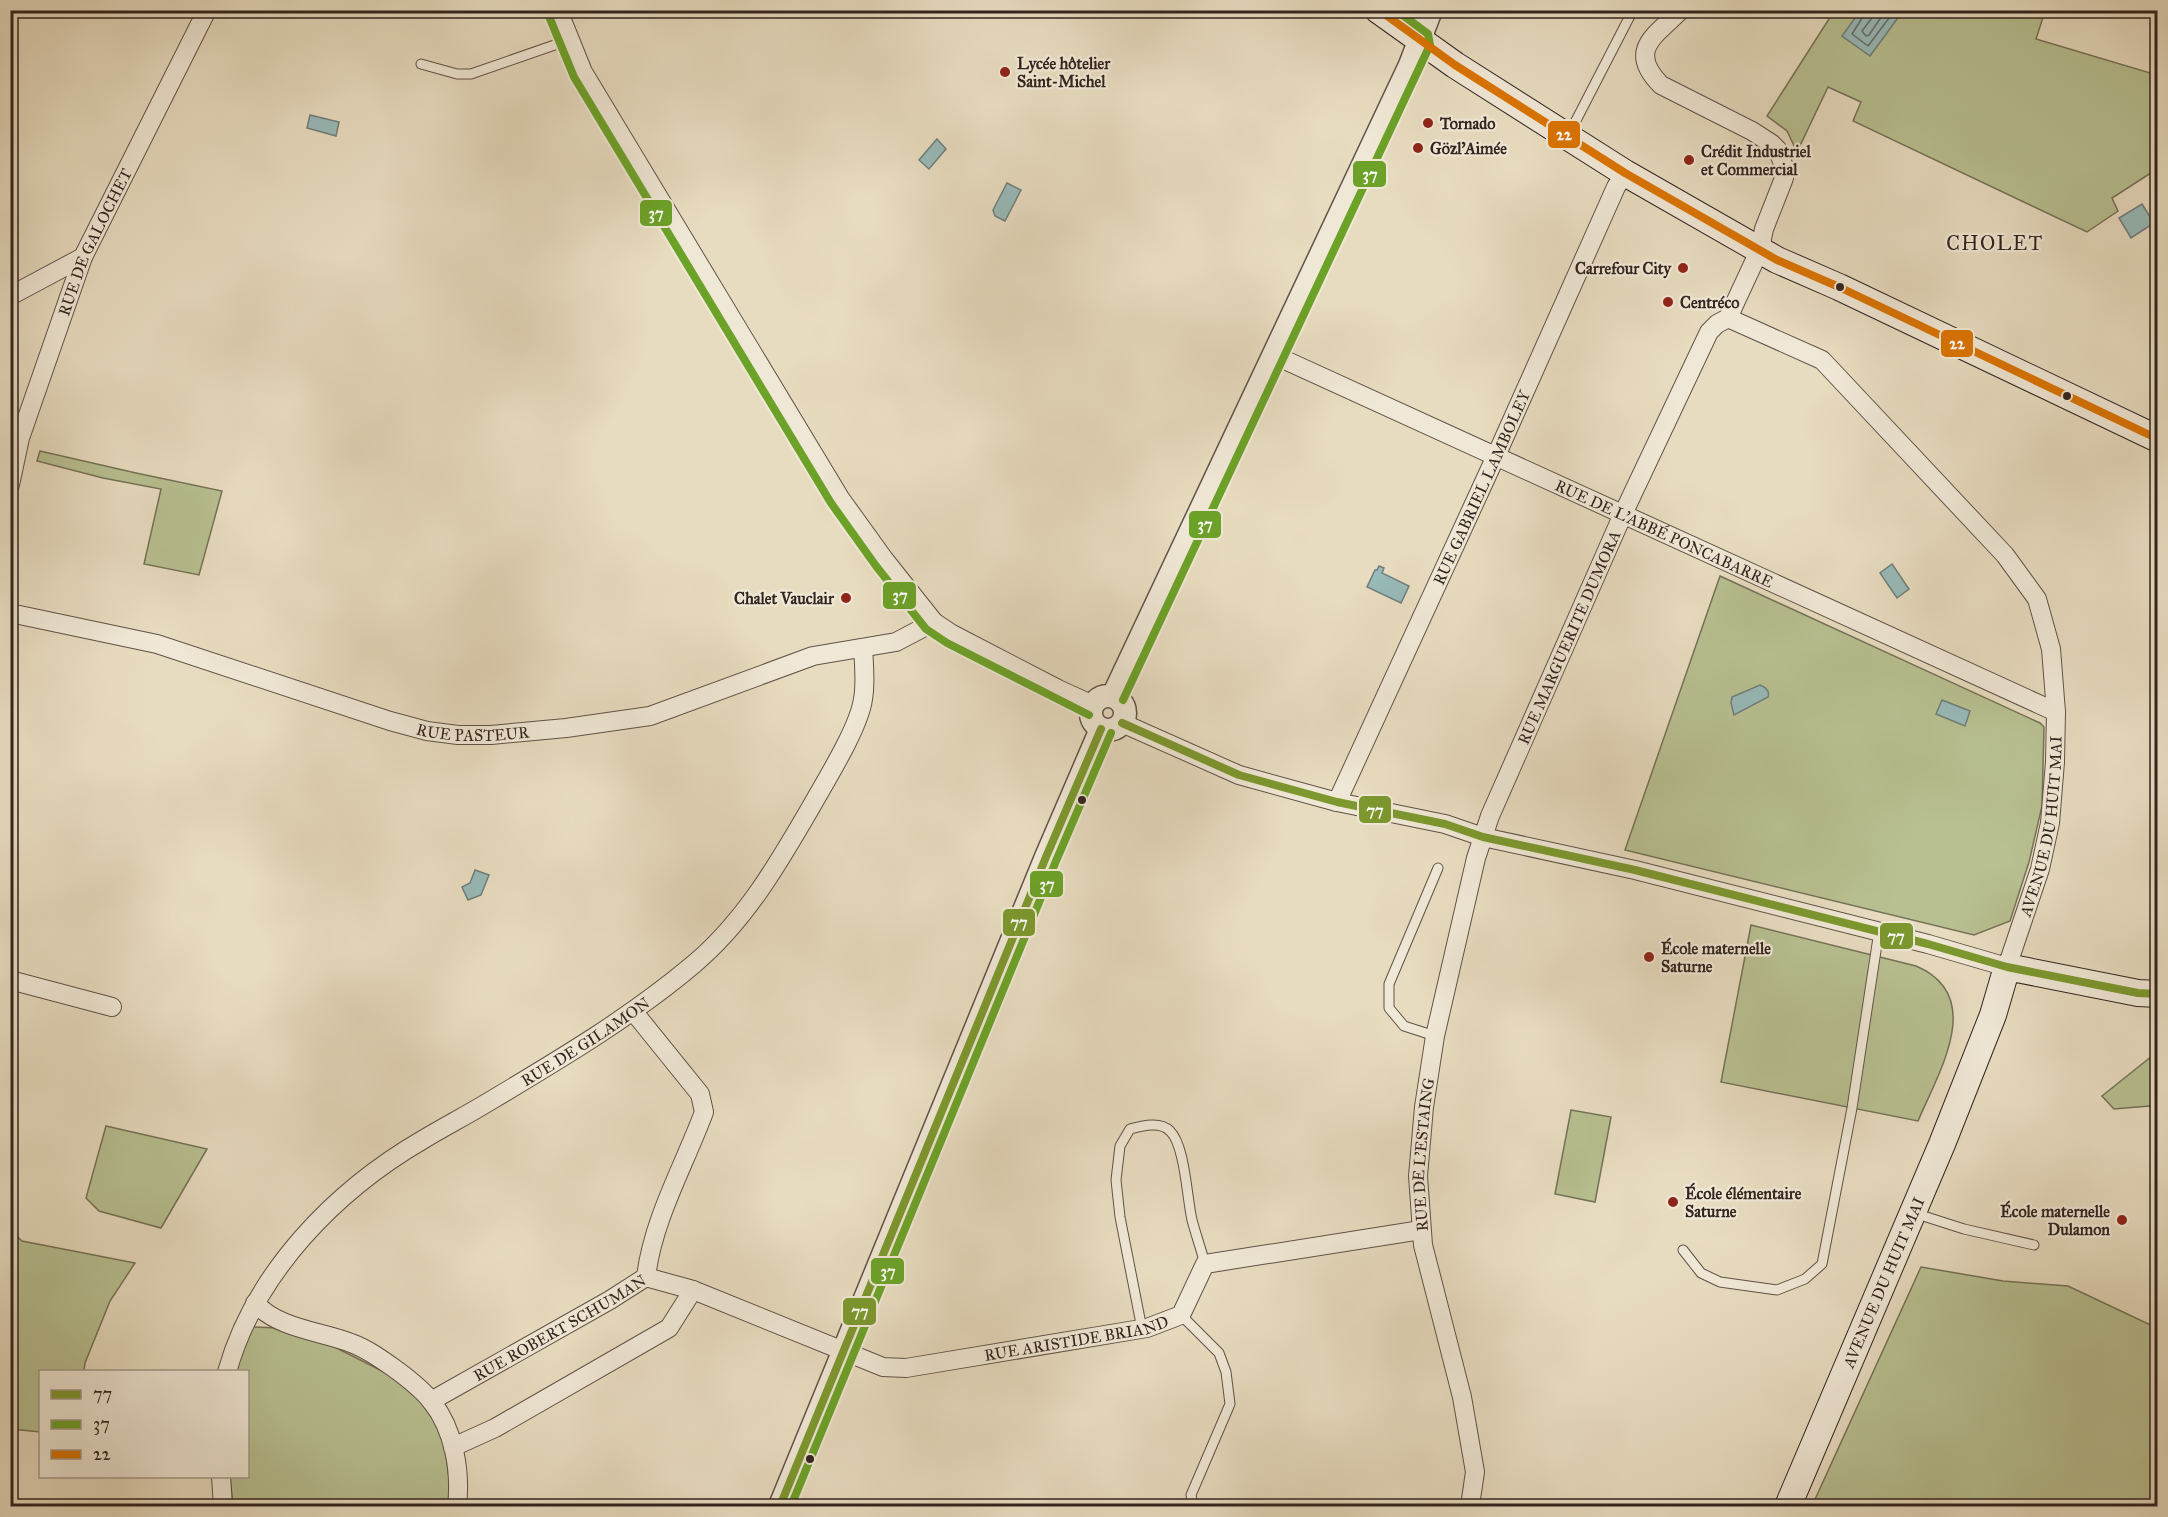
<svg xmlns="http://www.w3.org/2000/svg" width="2168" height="1517" font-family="'IM FELL Great Primer',serif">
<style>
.green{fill:#b8c091;stroke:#757258;stroke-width:1.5}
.water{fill:#98bab9;stroke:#6f7e7b;stroke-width:1.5}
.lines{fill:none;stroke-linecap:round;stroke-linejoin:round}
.shore{stroke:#656f6c;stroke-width:1.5}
.service-casing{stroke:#605247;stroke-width:11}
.minor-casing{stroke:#605247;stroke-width:20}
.tertiary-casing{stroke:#605247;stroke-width:25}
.secondary-casing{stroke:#32241f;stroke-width:28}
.service{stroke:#f0e8d6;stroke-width:9}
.minor{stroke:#f0e8d6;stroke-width:18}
.tertiary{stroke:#f0e8d6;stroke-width:22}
.secondary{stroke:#f0e8d6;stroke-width:26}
.bus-1-casing{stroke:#f0e8d6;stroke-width:12}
.bus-2-casing{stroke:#f0e8d6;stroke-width:12}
.bus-3-casing{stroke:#f0e8d6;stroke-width:12}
.bus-1{stroke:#7c982e;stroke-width:8}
.bus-2{stroke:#6ca228;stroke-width:8}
.bus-3{stroke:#db7403;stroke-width:8}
.poi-dot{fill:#8f2418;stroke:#f0e8d6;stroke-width:2}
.bus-dot{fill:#32241f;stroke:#f0e8d6;stroke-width:2}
.labels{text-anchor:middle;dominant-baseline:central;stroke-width:4.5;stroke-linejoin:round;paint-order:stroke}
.poi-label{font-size:16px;font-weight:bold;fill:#32241f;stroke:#f0e8d6;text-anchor:start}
.street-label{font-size:16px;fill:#32241f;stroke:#f0e8d6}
.quarter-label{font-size:20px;letter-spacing:1.5px;fill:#32241f;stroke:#f0e8d6}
.line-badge{stroke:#f0e8d6;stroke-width:2}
.badge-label{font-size:16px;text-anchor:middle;font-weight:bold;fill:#fff}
</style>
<rect width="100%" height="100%" fill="#e8dcc0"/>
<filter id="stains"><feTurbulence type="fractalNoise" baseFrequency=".00333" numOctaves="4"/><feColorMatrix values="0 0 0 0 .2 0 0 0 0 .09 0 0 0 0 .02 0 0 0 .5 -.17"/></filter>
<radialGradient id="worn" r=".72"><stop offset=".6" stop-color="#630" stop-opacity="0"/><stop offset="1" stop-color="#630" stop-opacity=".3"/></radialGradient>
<!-- green -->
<path class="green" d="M1834 11H2045L2036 39 2157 75V169L2112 198 2118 211 2087 232 1853 121 1861 102 1828 87 1797 152 1787 131 1767 116Z
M40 451 136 473 222 491 199 575 144 564 161 489 103 478 37 461Z
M1720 576 2040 723 2044 727 2042 806 2029 862 2010 921 1974 935 1625 850Z
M1751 925 1916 966C1987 996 1938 1073 1918 1121L1721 1082Z
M2152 1056 2157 1057V1107L2150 1106 2114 1109 2102 1096Z
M1571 1110 1611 1117 1595 1202 1555 1194Z
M106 1126 207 1149 161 1228 99 1211 86 1198Z
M11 1231 22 1241 135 1263 110 1301 85 1363 84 1371 40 1372V1432L11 1429Z
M1921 1267 2003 1281 2068 1286 2157 1328V1506H1812Z
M253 1327 278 1328 319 1339 390 1375 427 1407 444 1439 451 1494 450 1506H233L230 1477 248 1476V1372L234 1371Z"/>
<!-- water -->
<path class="water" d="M1860 11H1903L1870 56 1842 36Z
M310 115 339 122 336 136 307 128Z
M937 139 946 149 929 169 919 160Z
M1007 183 1021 190 1005 221 995 216 993 210Z
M2142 204 2154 223 2131 238 2119 218Z
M1892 564 1909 589 1897 598 1880 573Z
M1379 566 1384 568 1382 573 1409 586 1401 603 1367 587 1375 570H1377Z
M1760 685C1765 687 1770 691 1768 697L1734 715 1731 703 1732 697Z
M1942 700 1970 711 1965 726 1936 714Z
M475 870 489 875 481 895 468 900 462 887 470 883Z"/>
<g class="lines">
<!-- shore -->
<path class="shore" d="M1865 10 1864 15 1852 34 1868 46 1895 10
M1872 10 1871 19 1862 31 1866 36 1869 35 1886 10"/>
<!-- service casing -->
<g class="service-casing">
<path id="service" d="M421 64 457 74H471L569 40
M1568 136 1633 10
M1435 1036 1404 1026 1389 1008V984L1438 868
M1914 1213 1964 1229 2034 1245
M1683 1250 1701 1273 1720 1282 1777 1290 1805 1279 1822 1264 1852 1108 1879 931
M1181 1315 1219 1353 1226 1372 1230 1404 1191 1495 1193 1506
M1142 1329 1120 1217 1116 1180 1120 1146 1130 1129C1142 1126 1160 1121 1170 1131 1185 1145 1187 1199 1192 1220 1196 1235 1201 1249 1205 1264"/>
</g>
<!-- minor casing -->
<g class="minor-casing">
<g id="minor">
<path d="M558 10 583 72 840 498 884 559 934 622 952 634 1058 689 1093 705"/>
<path d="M1681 10C1656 35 1626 50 1661 85L1752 131 1772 144 1778 150 1784 167V178L1764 229 1760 249 1728 318"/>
<path d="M10 296 83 257"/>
<path id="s1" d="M1274 355 2056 712"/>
<path id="s2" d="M10 485 20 438 83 257 207 10"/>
<path id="s3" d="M10 613 157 644 390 721 427 731 458 735H491L566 728 650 716 813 656 896 642 934 622"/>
<path id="s4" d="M1122 723 1239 775 1337 802 1445 824 1483 837 1635 870 1928 944 2007 967 2040 869 2050 823 2055 762 2056 712 2051 649 2037 599 2005 555 1822 360 1728 318"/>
<path id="s5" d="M1337 802 1496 456 1616 187 1625 173"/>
<path d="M10 980 112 1007"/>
<path d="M633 1011 700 1094 704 1112C684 1166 653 1219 646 1277"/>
<path d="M255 1303C279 1329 320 1331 351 1343 368 1349 384 1361 398 1371 410 1380 423 1390 432 1402 454 1430 461 1471 457 1506"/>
<path id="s6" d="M227 1372C255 1272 336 1190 424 1139 444 1127 465 1116 485 1104 557 1061 630 1018 694 964 745 921 778 864 811 807 826 780 859 728 863 699 866 682 864 665 863 648"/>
<path id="s7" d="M431 1401 610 1300 646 1277 693 1290 883 1367 906 1368 1147 1328 1181 1315 1205 1264 1421 1230"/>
<path d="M453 1447 495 1428 669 1328 693 1290"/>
<path d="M221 1476 223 1506"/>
<path id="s8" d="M1470 1506 1475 1472 1462 1397 1423 1245 1418 1176 1424 1107 1435 1036 1476 858 1490 816 1623 514 1709 332 1717 324 1728 318"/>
</g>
</g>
<!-- tertiary casing -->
<g class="tertiary-casing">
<path id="tertiary" d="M1091 713a17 17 0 1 1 34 0a17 17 0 1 1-34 0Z
M1113 696 1410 65 1431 10
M780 1506 1046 857 1101 729"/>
</g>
<!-- secondary casing -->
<g class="secondary-casing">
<g id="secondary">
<path d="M1378 10 1455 65 1625 173 1777 260 1839 287 2158 439"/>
<path id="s9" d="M1788 1506 1942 1144 1993 1015 2007 967 2138 993 2158 994"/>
</g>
</g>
<!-- service -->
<use href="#service" class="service"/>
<!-- minor -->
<use href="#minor" class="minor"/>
<!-- tertiary -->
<use href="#tertiary" class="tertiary"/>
<!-- secondary -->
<use href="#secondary" class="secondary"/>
<!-- bus-1 casing -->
<g class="bus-1-casing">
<path id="bus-1" d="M1122 723 1239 775 1337 802 1445 824 1483 837 1635 870 1928 944 2007 967 2138 993 2158 994
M780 1506 1046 857 1101 729"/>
</g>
<!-- bus-2 casing -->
<g class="bus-2-casing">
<path id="bus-2" d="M548 14 574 77 831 503 876 566 926 629 947 643 1089 715
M1123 700 1430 45 1428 34 1396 10
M791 1506 1056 861 1111 733"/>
</g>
<!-- bus-3 casing -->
<g class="bus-3-casing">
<path id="bus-3" d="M1379 10 1455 65 1625 173 1777 260 1839 287 2158 439"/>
</g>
<!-- bus-1 -->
<use href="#bus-1" class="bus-1"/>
<!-- bus-2 -->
<use href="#bus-2" class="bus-2"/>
<!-- bus-3 -->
<use href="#bus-3" class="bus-3"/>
</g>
<!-- markers -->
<g class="poi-dot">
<circle cx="1005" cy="72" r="6"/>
<circle cx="1428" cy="123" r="6"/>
<circle cx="1418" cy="148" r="6"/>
<circle cx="1689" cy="160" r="6"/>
<circle cx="1683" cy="268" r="6"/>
<circle cx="1668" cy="302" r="6"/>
<circle cx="846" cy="598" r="6"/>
<circle cx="1649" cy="957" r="6"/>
<circle cx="1673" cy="1202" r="6"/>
<circle cx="2122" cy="1220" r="6"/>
</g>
<g class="bus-dot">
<circle cx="1840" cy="287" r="5"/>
<circle cx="2067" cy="396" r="5"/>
<circle cx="1082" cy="800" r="5"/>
<circle cx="810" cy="1459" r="5"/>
</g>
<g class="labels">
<!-- poi labels -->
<g class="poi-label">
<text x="1017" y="63">Lycée hôtelier<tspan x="1017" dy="18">Saint-Michel</tspan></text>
<text x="1440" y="123">Tornado</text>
<text x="1430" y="148">Gözl'Aimée</text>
<text x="1701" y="151">Crédit Industriel<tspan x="1701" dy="18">et Commercial</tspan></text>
<text x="1671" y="268" text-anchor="end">Carrefour City</text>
<text x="1680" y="302">Centréco</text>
<text x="834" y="598" text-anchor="end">Chalet Vauclair</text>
<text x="1661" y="948">École maternelle<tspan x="1661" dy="18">Saturne</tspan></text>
<text x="1685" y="1193">École élémentaire<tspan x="1685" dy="18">Saturne</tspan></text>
<text x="2110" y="1211" text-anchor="end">École maternelle<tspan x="2110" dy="18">Dulamon</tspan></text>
</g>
<!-- street labels -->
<g class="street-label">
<text stroke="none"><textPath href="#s2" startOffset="258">RUE DE GALOCHET</textPath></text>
<text stroke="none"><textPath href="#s5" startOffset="346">RUE GABRIEL LAMBOLEY</textPath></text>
<text stroke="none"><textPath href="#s1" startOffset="429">RUE DE L'ABBÉ PONCABARRE</textPath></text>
<text stroke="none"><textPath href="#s8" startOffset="900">RUE MARGUERITE DUMORA</textPath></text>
<text stroke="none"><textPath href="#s3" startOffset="480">RUE PASTEUR</textPath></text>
<text stroke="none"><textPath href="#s4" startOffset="1066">AVENUE DU HUIT MAI</textPath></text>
<text stroke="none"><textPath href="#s6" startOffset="501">RUE DE GILAMON</textPath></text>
<text stroke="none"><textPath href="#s8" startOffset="358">RUE DE L'ESTAING</textPath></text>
<text stroke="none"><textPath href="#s9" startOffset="243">AVENUE DU HUIT MAI</textPath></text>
<text stroke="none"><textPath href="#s7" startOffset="148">RUE ROBERT SCHUMAN</textPath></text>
<text stroke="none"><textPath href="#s7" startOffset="698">RUE ARISTIDE BRIAND</textPath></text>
</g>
<!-- quarter labels -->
<g class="quarter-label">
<text x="1995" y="243">CHOLET</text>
</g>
</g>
<g class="line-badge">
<rect x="1547" y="120" width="34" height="29" rx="6" fill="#db7403"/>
<rect x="1352" y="160" width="35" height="28" rx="6" fill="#6ca228"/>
<rect x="639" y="199" width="34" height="28" rx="6" fill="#6ca228"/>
<rect x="1940" y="329" width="34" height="29" rx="6" fill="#db7403"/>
<rect x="1188" y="510" width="34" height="29" rx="6" fill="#6ca228"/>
<rect x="882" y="581" width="35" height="29" rx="6" fill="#6ca228"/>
<rect x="1358" y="795" width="34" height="29" rx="6" fill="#7c982e"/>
<rect x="1029" y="870" width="35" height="28" rx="6" fill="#6ca228"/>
<rect x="1002" y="908" width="34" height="29" rx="6" fill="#7c982e"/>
<rect x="1879" y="922" width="35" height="28" rx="6" fill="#7c982e"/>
<rect x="870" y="1257" width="35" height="28" rx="6" fill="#6ca228"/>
<rect x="842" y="1297" width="35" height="29" rx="6" fill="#7c982e"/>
</g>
<g class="badge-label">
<text x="1564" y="140">22</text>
<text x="1370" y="180">37</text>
<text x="656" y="219">37</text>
<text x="1957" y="349">22</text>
<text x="1205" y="530">37</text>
<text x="900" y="601">37</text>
<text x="1375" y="816">77</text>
<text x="1047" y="890">37</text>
<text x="1019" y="928">77</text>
<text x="1896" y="942">77</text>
<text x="888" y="1277">37</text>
<text x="860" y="1317">77</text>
</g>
<!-- margin -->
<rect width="2168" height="1517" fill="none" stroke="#e8dcc0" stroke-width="36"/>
<rect x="12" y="12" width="2144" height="1493" fill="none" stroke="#32241f" stroke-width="3"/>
<rect x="18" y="18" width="2132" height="1481" fill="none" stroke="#32241f" stroke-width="1.5"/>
<!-- legend -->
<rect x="39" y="1370" width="210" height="108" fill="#f0e8d6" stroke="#a49a8d" stroke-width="1.5"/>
<rect x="51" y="1390" width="30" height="9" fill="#7c982e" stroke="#a49a8d" stroke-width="1.5"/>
<text x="93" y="1400" font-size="18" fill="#32241f">77</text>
<rect x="51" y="1420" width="30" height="9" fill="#6ca228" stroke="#a49a8d" stroke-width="1.5"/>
<text x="93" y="1430" font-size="18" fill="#32241f">37</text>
<rect x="51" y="1450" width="30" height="9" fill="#db7403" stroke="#a49a8d" stroke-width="1.5"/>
<text x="93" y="1460" font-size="18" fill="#32241f">22</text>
<rect width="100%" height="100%" filter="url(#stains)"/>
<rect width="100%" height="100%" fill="url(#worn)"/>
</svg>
